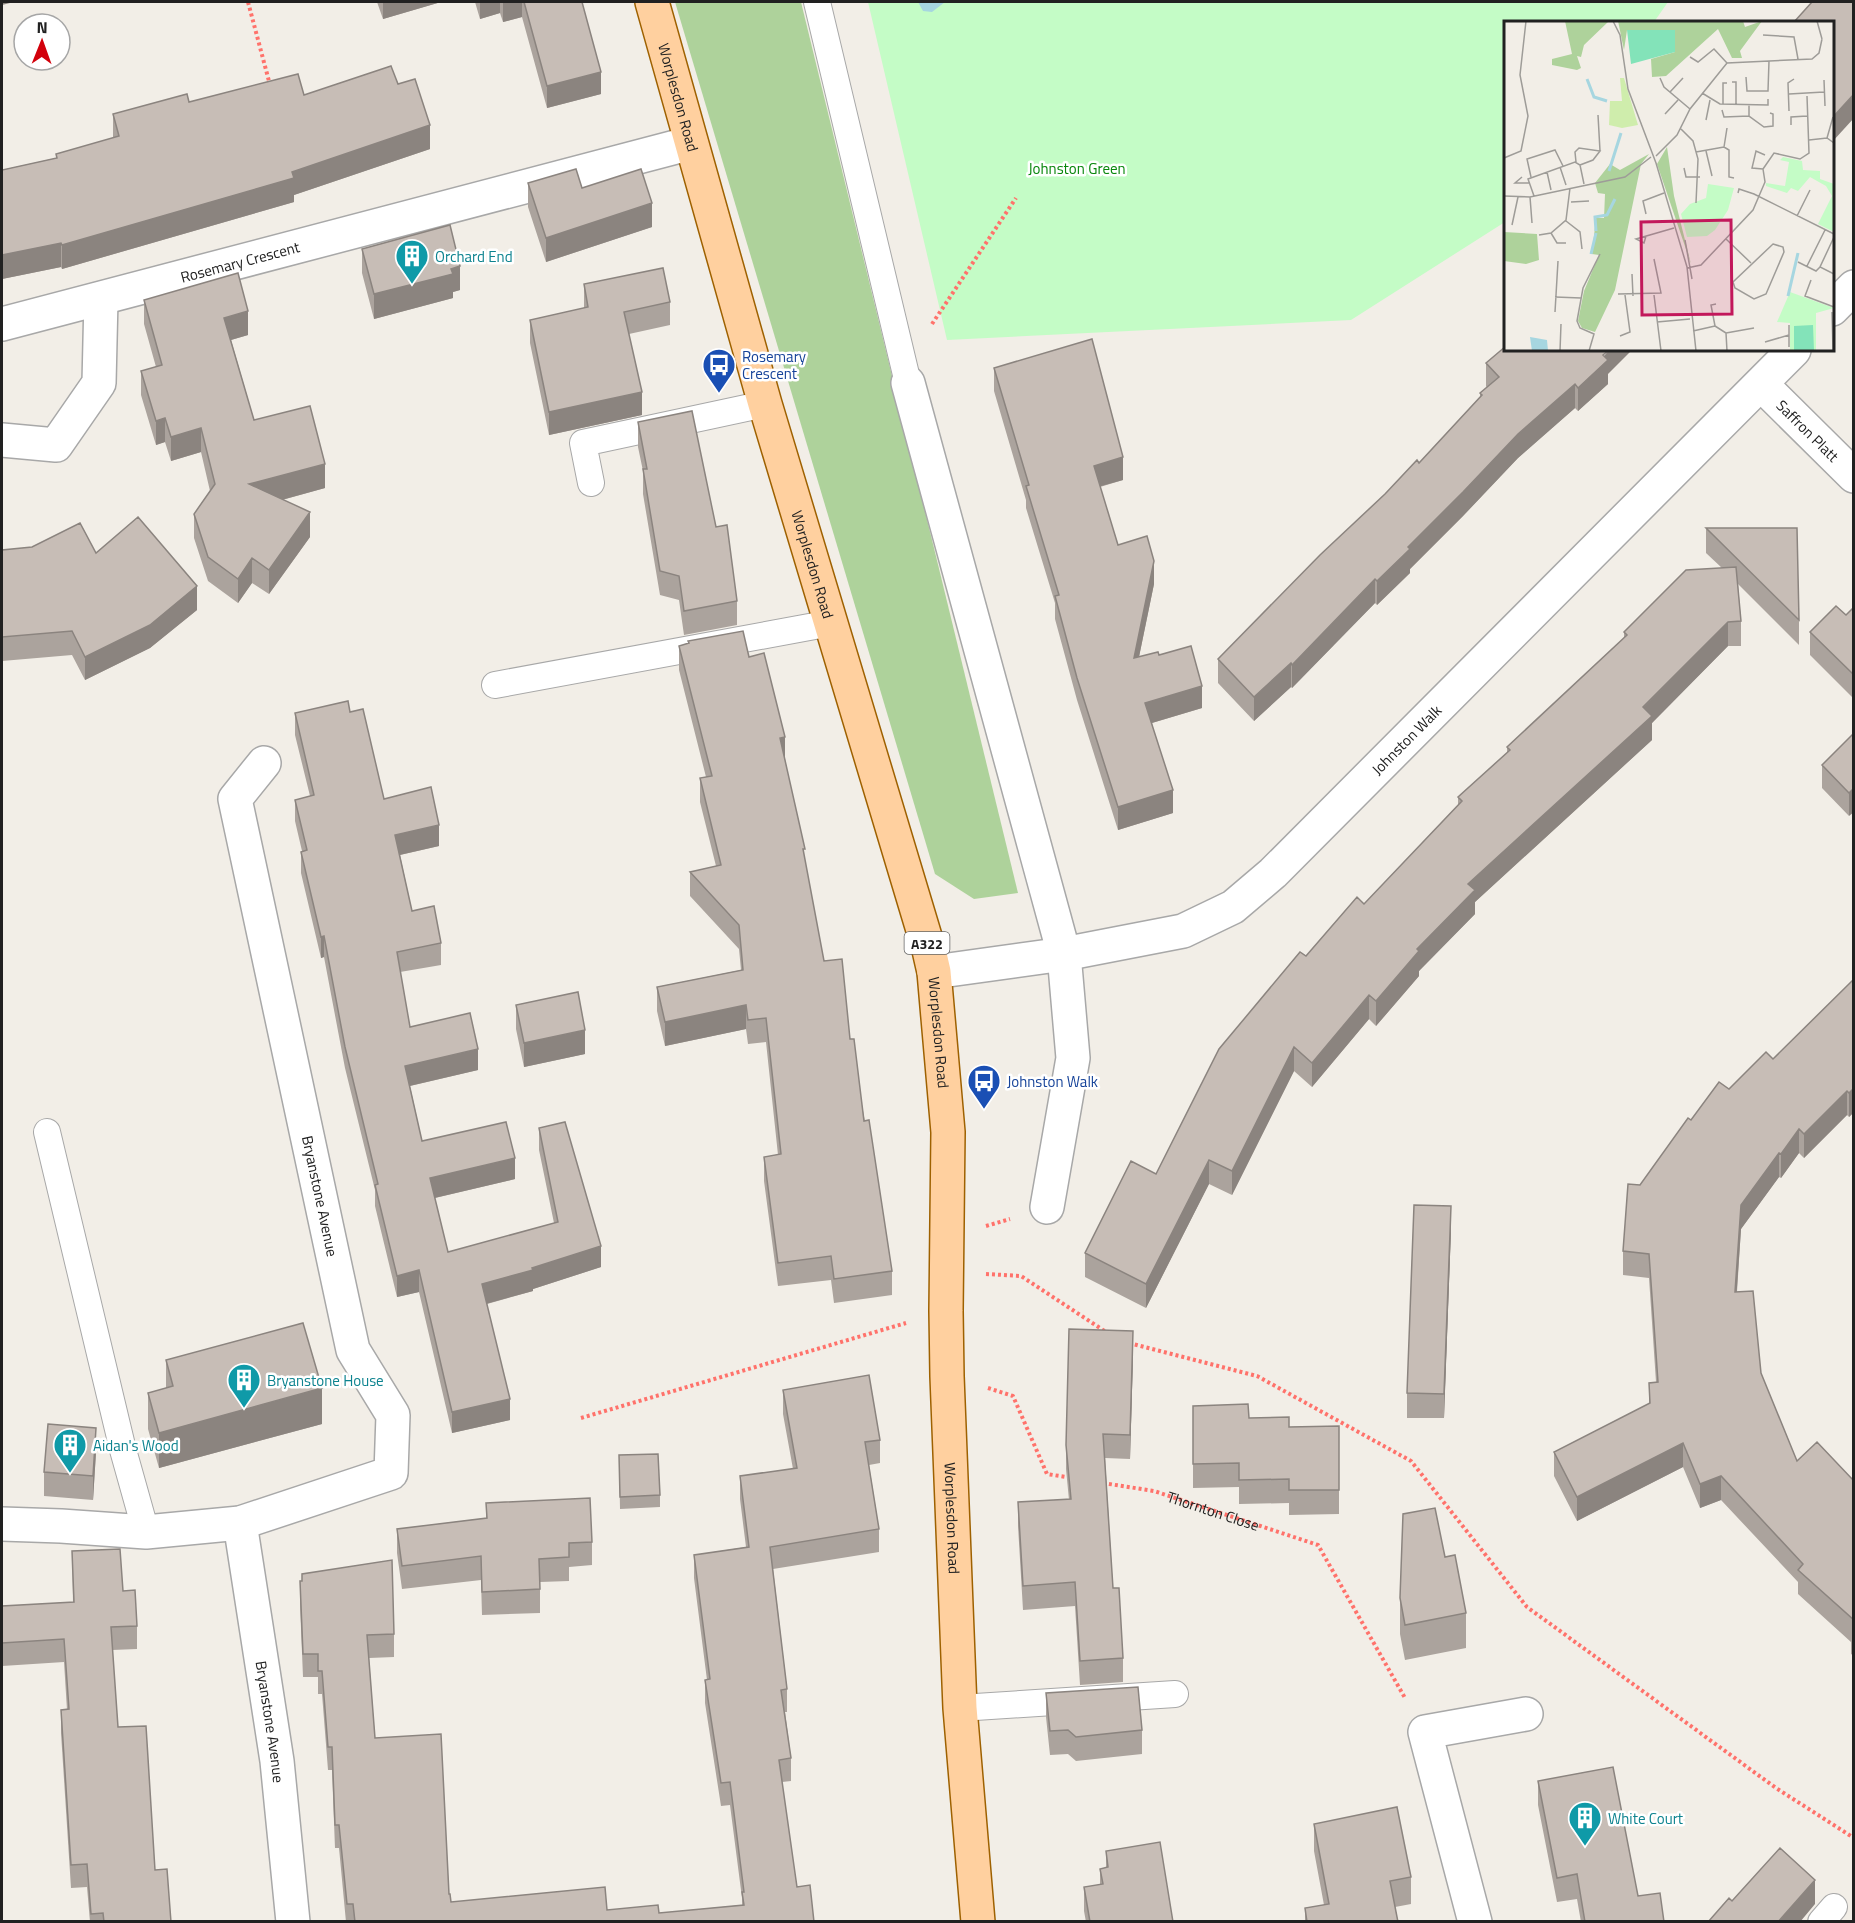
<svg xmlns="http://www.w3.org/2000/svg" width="1855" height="1923" font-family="'Titillium Web',sans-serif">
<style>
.forest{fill:#aed29b}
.park{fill:#c4fcc6}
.water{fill:#a6d6e0}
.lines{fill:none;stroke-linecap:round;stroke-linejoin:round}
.service-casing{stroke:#a8a8a8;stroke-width:28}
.minor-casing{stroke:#a8a8a8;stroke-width:36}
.primary-casing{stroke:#9e6100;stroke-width:36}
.path{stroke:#ff726b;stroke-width:4;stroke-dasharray:3 3;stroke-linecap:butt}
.service{stroke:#fff;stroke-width:26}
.minor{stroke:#fff;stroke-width:33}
.primary{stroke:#ffd09f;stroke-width:33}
.wall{fill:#aba39d}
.shaded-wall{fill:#8b847f}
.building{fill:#c7bdb6;stroke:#8b847f;stroke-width:1.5}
.labels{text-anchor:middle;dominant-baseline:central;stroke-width:5;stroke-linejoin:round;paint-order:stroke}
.shield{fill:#fff;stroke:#646464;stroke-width:1.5}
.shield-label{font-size:14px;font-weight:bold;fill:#212121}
.street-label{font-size:15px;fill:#212121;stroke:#fff}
.park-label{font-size:15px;fill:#07860b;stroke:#fff}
.culture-label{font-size:15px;fill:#0d838f;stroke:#fff;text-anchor:start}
.transit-label{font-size:15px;fill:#164399;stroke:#fff;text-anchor:start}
.inset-river{fill:none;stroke:#a6d6e0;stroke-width:3}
.inset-road{fill:none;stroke:#9e9c98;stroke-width:1.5}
.view{fill:#c2185b;fill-opacity:0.15;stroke:#c2185b;stroke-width:3}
.inset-edge{fill:none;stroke:#212121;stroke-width:3}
</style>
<rect width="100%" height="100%" fill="#f2eee7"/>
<!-- forest -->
<path class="forest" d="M675 2H801L1018 893 974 899 935 874Z"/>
<!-- park -->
<path class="park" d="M868 2H1668L1654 22H1506L1505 222 1351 320 947 340Z"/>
<!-- water -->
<path class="water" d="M918 2H945L932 12 923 11Z"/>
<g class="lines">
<!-- service casing -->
<g class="service-casing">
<path id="service" d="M817 2 908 383
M591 483 583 443 765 404
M495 685 831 623
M47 1132 123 1450 146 1532
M960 1708 1175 1694
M1821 1922 1834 1907"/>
</g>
<!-- minor casing -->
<g class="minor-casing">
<g id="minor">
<path d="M1832 309 1854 287"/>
<path id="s2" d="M2 324 691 143"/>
<path d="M908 383 1064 954 1073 1058 1047 1207"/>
<path id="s3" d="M1761 384 1854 476"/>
<path d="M2 440 56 445 99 383 101 299"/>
<path id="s4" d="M934 972 1064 954 1183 931 1233 907 1273 873 1794 350"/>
<path id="s5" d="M240 1523 277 1761 293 1922"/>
<path d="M2 1524 61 1526 146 1532 240 1523 391 1473 393 1415 353 1350 235 799 264 763"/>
<path d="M1475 1922 1425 1732 1526 1714"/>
</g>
</g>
<!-- primary casing -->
<g class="primary-casing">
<g id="primary">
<path id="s6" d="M652 2 765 404 929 950 934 972 948 1132 946 1311 947 1376 960 1708 978 1922"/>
</g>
</g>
<!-- path -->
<g class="path">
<path d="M248 2 270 85"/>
<path d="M932 324 1016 198"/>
<path d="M986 1226 1010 1219"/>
<path d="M986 1274 1021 1276 1106 1332"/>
<path d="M1129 1343 1257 1376 1411 1461 1527 1607 1776 1788 1854 1838"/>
<path d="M988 1388 1013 1396 1047 1474 1072 1478"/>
<path d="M581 1418 906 1323"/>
<path id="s1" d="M1103 1483 1154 1491 1318 1545 1405 1698"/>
</g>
<!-- service -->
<use href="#service" class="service"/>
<!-- minor -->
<use href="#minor" class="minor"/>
<!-- primary -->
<use href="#primary" class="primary"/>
</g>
<!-- wall -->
<path class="wall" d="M377 2H441L383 19Z
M475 2H582L601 94 547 108 522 17 503 22 500 13 480 19Z
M398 84 430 149 294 195V202L62 269 61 267 2 279V170L56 158V154L113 138V114L189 102 304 95Z
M528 183 582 188 652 227 546 262 528 207Z
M362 249 460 290 453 292V298L374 319 362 273Z
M584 284 670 302V325L629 334 642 415 549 435 530 343V320L584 308Z
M144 300 248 335 231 340 254 420 325 488 282 500 310 537 269 594 252 583 238 603 208 581 194 538V514L210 491 201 452 171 461 165 442 156 445 141 395V371L156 367 144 324Z
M1486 363 1608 374V384L1578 411 1575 408 1518 458 1463 516 1410 569V573L1377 605 1375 603 1292 688 1291 687 1254 721 1218 683V659L1419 463 1480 397V393L1487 388 1486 386Z
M994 368 1123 480 1100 487 1118 545 1154 584 1139 657 1159 655 1202 708 1152 723 1173 813 1118 830 1077 700 1055 619V603L1026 508V500L994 391Z
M638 422 716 527 737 601V625L684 635 679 600 660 595 643 494V471L638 447Z
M1706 528 1799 620V645L1738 584 1741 621V646H1728L1652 723V740L1475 902V914L1419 971V976L1376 1026 1369 1019 1312 1087 1294 1071 1232 1195 1209 1184 1146 1308 1085 1277V1253L1156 1174 1306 956 1364 904 1458 805V797L1507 753V747L1624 638V632L1722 568 1706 553Z
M2 550 96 553 197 610 150 648 85 680 72 655 2 661Z
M1854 607V699L1810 655V632L1846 615Z
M679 646 749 657 785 759 824 961 850 1039 892 1271V1295L834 1303 831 1280 778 1286 764 1181V1157L778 1155 766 1042 748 1044 746 1029 665 1046 657 1011V987L741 970 739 949 690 896V872L716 866 700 802V778L706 777 679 670Z
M1854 706V733L1852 731V708Z
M350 712 384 799 439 846 400 855 412 911 441 943V965L400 972 410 1027 478 1070 410 1086 422 1141 515 1179 435 1198 448 1252 554 1223 539 1150V1128L601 1267 533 1289V1291L487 1304 510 1420 452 1433 419 1292 397 1297 375 1206V1190L345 1068 324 957 321 958 301 873V852L302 851 295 821V800L310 796 295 735V713Z
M1854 733 1849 816 1822 788V765Z
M1854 979V1112L1849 1117 1847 1115 1804 1158 1799 1153 1781 1178 1779 1177 1741 1229 1737 1292 1761 1373 1797 1461 1854 1481V1656L1851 1654V1642L1798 1594V1582L1721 1500 1700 1508 1683 1467 1577 1521 1554 1476V1452L1649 1404V1383L1656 1382 1649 1278 1623 1275V1251L1640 1185 1691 1120 1729 1089 1773 1059Z
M516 1005 585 1054 524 1067 516 1029Z
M1451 1230 1444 1418H1407V1393Z
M1133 1355 1130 1459 1105 1458 1113 1588 1123 1658V1682L1080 1685 1075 1606 1023 1610 1018 1526V1502L1069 1500 1066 1469V1445Z
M166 1360 322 1424 159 1468 148 1429V1393L166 1388Z
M783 1390 880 1440V1463L869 1465 879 1529V1552L773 1569 787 1689V1712H785L791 1758V1781L782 1782 797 1887 814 1922H346L339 1848H335L332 1770H328L322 1694H318V1677H303L300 1604V1581H302V1574L394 1634V1657L369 1658 375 1738 449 1894 451 1902 659 1913 742 1905V1898L730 1805 721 1806 705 1703V1680H707L694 1578V1555L746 1547 740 1499V1476L793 1469 783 1414Z
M1193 1406 1289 1427 1339 1426V1514L1289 1515V1503L1239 1504V1487L1193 1488Z
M96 1452 93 1500 44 1496V1472Z
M619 1455 660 1495V1507L620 1509Z
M486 1503 592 1542V1565L569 1567V1581L540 1582V1613L482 1615 481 1580 402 1589 397 1553V1529L486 1518Z
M72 1551 123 1591 137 1626V1649L112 1650 118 1727 155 1870 171 1922H90L87 1887 71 1888 61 1733V1710H67L64 1662 2 1666V1606L73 1602Z
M1445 1557 1466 1613V1648L1405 1660 1400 1634V1598Z
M1046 1693 1142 1730V1754L1076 1761 1068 1754 1050 1755 1046 1717Z
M1538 1781 1638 1896 1664 1922H1581L1577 1899 1557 1902 1538 1805Z
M1314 1824 1411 1877V1904L1395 1907 1398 1922H1305V1908L1324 1905 1314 1851Z
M1106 1851 1173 1922H1086L1084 1911V1887L1100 1885V1869L1106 1868Z"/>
<!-- shaded-wall -->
<path class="shaded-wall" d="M2 2H14L2 5Z
M383 2H441L383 19Z
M480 2H500V13L480 19Z
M503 2H522V17L503 22Z
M601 72V94L547 108V86Z
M1854 94V118L1833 141V117Z
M430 125V149L294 195V202L62 269V245L292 172Z
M652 203V227L546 262V238Z
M61 243V267L2 279V255Z
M460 266V290L453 292V298L374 319V294Z
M248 311V335L224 342V318Z
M1609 350H1632L1608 374V384L1578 411V388Z
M1575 384V408L1518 458 1463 516 1410 569V573L1377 605V581L1408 547 1518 434Z
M642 392V415L549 435V412Z
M165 418V442L156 445V421Z
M201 428V452L171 461V437Z
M1123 457V480L1094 488V466Z
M325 464V488L249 509V484Z
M310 512V537L269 594V570Z
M252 558V583L238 603V579Z
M1154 561V584L1134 681V658Z
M1375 579V603L1292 688V665Z
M197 586V610L150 648 85 680V657Z
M1728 622V646L1652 723V740L1475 902V914L1419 971V976L1376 1026V1001L1468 884Z
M1291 663V687L1254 721V697Z
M1202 686V708L1145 725V703Z
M785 737V761L780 738Z
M1854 788V812L1849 816V793Z
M1173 790V813L1118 830V807Z
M439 825V846L395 856V835Z
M324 936V957L321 958V937Z
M1369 995V1019L1312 1087V1063Z
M746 1005V1029L665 1046V1022Z
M585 1030V1054L524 1067V1043Z
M1294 1047V1071L1232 1195V1171Z
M478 1049V1070L405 1087V1066Z
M1854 1088V1112L1849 1117V1093Z
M1847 1091V1115L1804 1158V1134Z
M1799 1129V1153L1781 1178V1154Z
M1779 1153V1177L1741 1229 1735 1316V1292L1741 1205Z
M515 1158V1179L430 1199V1178Z
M1209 1160V1184L1146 1308V1284Z
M1451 1206V1230L1444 1418V1394Z
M601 1246V1267L533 1289V1291L482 1305V1284Z
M419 1270V1292L397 1297V1276Z
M1133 1331V1355L1130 1459V1435Z
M322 1388V1424L159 1468V1433Z
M510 1399V1420L452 1433V1412Z
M96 1428V1452L93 1500V1476Z
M1683 1443V1467L1577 1521V1497Z
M1721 1476V1500L1700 1508V1484Z
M1815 1880V1904L1800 1922H1778Z"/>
<!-- building -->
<path class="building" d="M524 2H582L601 72 547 86Z
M1812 2H1854V94L1833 117V22H1794Z
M391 66 398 84 415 79 430 125 292 172 294 178 62 245 61 243 2 255V170L57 158 56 154 119 136 113 114 187 94 189 102 298 74 304 95Z
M576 169 582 188 641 169 652 203 546 238 528 183Z
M450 225 460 266 451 269 453 274 374 294 362 249Z
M663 268 670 302 624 312 642 392 549 412 530 320 588 307 584 284Z
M238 273 248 311 224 318 254 420 310 406 325 464 249 484 310 512 269 570 252 558 238 579 208 557 194 514 215 484 201 428 171 437 165 418 156 421 141 371 162 365 144 300Z
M1092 339 1123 457 1094 466 1118 545 1147 536 1154 561 1134 658 1158 652 1159 655 1191 646 1202 686 1145 703 1173 790 1118 807 1077 678 1055 596 1059 595 1026 486 1029 485 994 368Z
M1506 346V350H1609L1603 355 1608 360 1578 388 1575 384 1518 434 1463 492 1408 547 1410 549 1377 581 1375 579 1292 665 1291 663 1254 697 1218 659 1320 555 1385 494 1417 460 1419 463 1482 395 1480 393 1499 377 1486 363Z
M692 411 716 527 727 525 737 601 684 611 679 576 660 571 643 469H647L638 422Z
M138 517 197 586 150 625 85 657 72 631 2 637V550L32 547 80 523 96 553Z
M1706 528H1797L1799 620Z
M1736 567 1741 621 1728 622 1643 707 1652 716 1468 884 1475 890 1417 949 1419 951 1376 1001 1369 995 1312 1063 1294 1047 1232 1171 1209 1160 1146 1284 1085 1253 1131 1161 1156 1174 1219 1049 1300 952 1306 956 1357 897 1364 904 1462 801 1458 797 1510 750 1507 747 1627 635 1624 632 1686 570Z
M1836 606 1846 615 1854 607V675L1810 632Z
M743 631 749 657 764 653 785 737 780 738 805 849H803L824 961 842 959 850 1039H854L864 1121 869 1120 892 1271 834 1279 831 1256 778 1263 764 1157 781 1154 766 1018 748 1020 746 1005 665 1022 657 987 743 970 739 925 690 872 721 865 700 778 712 776 679 646 689 643 688 641Z
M348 701 350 712 363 709 384 799 431 787 439 825 395 835 412 911 434 906 441 943 397 952 410 1027 470 1013 478 1049 405 1066 422 1141 506 1122 515 1158 430 1178 448 1252 558 1222 539 1128 565 1122 601 1246 532 1268 533 1270 482 1284 510 1399 452 1412 419 1270 397 1276 375 1185 378 1184 345 1047 324 936 321 937 301 852 307 850 295 800 314 795 295 713Z
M1854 733V788L1849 793 1822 765Z
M1854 979V1088L1849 1093 1847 1091 1804 1134 1799 1129 1781 1154 1779 1153 1741 1205 1735 1292 1753 1291 1761 1373 1797 1461 1817 1442 1854 1481V1620L1798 1570 1803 1564 1721 1476 1700 1484 1683 1443 1577 1497 1554 1452 1650 1403 1649 1383 1658 1382 1649 1254 1623 1251 1628 1184 1640 1185 1688 1118 1691 1120 1719 1082 1729 1089 1766 1052 1773 1059Z
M578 992 585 1030 524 1043 516 1005Z
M1414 1205 1451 1206 1444 1394 1407 1393Z
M303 1323 322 1388 159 1433 148 1393 173 1386 166 1360Z
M1069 1329 1133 1331 1130 1435 1103 1434 1113 1588H1119L1123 1658 1080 1661 1075 1582 1023 1586 1018 1502 1071 1499 1066 1445Z
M869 1375 880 1440 865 1442 879 1529 770 1547 787 1689 781 1690 791 1758 779 1760 797 1887 810 1885 814 1922H355L353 1904H347L339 1825H335L332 1747H328L322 1671H318V1654H303L300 1581H302V1574L392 1560 394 1634 367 1635 375 1738 441 1734 449 1894H450L451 1902 605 1887 607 1910 658 1905 659 1913 744 1905 742 1892H744L730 1782 721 1783 705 1680 710 1679 694 1555 749 1547 740 1476 797 1468 783 1390Z
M1248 1404 1249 1418 1289 1417V1427L1339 1426V1490H1289V1479L1239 1480V1463L1193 1464V1406Z
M48 1424 96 1428 93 1476 44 1472Z
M658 1454 660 1495 620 1497 619 1455Z
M590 1498 592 1542 569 1543V1557L539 1559 540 1589 482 1592 481 1556 402 1566 397 1529 487 1518 486 1503Z
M1435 1508 1445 1557 1455 1555 1466 1613 1405 1625 1400 1598 1403 1514Z
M120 1549 123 1591 135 1590 137 1626 111 1627 118 1727 146 1726 155 1870 167 1869 171 1922H104L103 1913 91 1914 87 1864 71 1865 61 1710 69 1709 64 1639 2 1643V1606L74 1602 72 1551Z
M1138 1687 1142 1730 1076 1737 1068 1730 1050 1731 1046 1693Z
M1613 1767 1638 1896 1660 1893 1664 1922H1585L1577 1874 1557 1878 1538 1781Z
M1397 1807 1411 1877 1390 1881 1398 1922H1307L1305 1908 1329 1904 1314 1824Z
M1160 1842 1173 1922H1090L1084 1887 1103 1884 1100 1869 1108 1867 1106 1851Z
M1780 1848 1815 1880 1778 1922H1708L1729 1898 1732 1901Z"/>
<!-- icons -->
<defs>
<g id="building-pin" transform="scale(1.725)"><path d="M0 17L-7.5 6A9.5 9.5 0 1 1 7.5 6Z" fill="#0f9aa8" stroke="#fff"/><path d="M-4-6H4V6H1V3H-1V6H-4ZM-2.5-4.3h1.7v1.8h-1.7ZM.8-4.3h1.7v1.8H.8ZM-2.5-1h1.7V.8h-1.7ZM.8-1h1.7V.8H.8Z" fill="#fff"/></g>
<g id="bus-pin" transform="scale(1.725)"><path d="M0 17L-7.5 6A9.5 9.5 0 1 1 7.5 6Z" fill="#1a4fb4" stroke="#fff"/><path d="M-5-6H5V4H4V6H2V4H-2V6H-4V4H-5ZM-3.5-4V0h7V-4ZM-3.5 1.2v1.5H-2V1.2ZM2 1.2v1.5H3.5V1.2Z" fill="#fff"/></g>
</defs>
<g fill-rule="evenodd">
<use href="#building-pin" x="412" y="256"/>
<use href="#bus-pin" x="719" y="365"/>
<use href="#bus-pin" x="984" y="1081"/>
<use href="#building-pin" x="244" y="1380"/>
<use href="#building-pin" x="70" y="1445"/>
<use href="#building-pin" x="1585" y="1818"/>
</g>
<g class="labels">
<!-- shield labels -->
<rect class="shield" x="904.5" y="932" width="45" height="22" rx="4.5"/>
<g class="shield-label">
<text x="927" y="943">A322</text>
</g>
<!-- street labels -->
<g class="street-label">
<text stroke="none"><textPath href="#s6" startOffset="99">Worplesdon Road</textPath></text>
<text stroke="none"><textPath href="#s2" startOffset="246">Rosemary Crescent</textPath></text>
<text stroke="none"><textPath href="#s3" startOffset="66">Saffron Platt</textPath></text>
<text stroke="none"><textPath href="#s6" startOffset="585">Worplesdon Road</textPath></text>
<text stroke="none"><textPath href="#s4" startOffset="549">Johnston Walk</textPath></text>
<text stroke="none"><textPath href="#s6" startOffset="1071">Worplesdon Road</textPath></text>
<text transform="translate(320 1196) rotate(78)">Bryanstone Avenue</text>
<text stroke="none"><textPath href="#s1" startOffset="114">Thornton Close</textPath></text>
<text stroke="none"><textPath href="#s6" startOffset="1557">Worplesdon Road</textPath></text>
<text stroke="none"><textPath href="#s5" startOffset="201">Bryanstone Avenue</textPath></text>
</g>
<!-- park labels -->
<g class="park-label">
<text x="1077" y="168">Johnston Green</text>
</g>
<!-- culture labels -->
<g class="culture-label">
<text x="435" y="256">Orchard End</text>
<text x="267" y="1380">Bryanstone House</text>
<text x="93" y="1445">Aidan's Wood</text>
<text x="1608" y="1818">White Court</text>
</g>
<!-- transit labels -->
<g class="transit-label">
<text x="742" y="356">Rosemary<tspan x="742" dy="17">Crescent</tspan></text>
<text x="1007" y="1081">Johnston Walk</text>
</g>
</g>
<!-- overview -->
<g transform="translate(1504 21)">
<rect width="330" height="330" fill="#f2eee7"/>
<path d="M116 57H120L134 104 118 107 105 104 106 80H118Z" fill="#cfedac"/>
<path d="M61 0 104 1 80 24 77 36 73 35 77 47 73 49 48 44V38L68 33ZM114 0H239L241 6 258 0 236 30 238 37H228L214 8 162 55 148 56 147 38 171 31V9H123L120 29ZM163 126 170 175 187 243 153 143ZM145 133 137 143 111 269 91 311 78 307 74 300 80 270 95 234 88 233 92 197H100L101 173 94 172 91 162 106 143 116 149ZM0 211 33 213 35 239 22 243 0 240Z" fill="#aed29b"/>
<path d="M279 136 298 140 299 149 316 150V158L330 163V211L314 203 328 175 322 165 306 156 294 170 287 167 283 172 262 165V162L281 165 285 141 276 139ZM204 163 230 167 224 189 211 209 203 215 183 216 177 193 186 183 202 177ZM286 271 330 287 312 292V330H286V302L273 301Z" fill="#c4fcc6"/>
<path d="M123 9H171V31L127 43ZM309 304 310 330H290V305Z" fill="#83e3b9"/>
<path d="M26 316 43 319 44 330H28Z" fill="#a6d6e0"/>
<path class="inset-river" d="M83 58 90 76 103 80M105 150 117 112M92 210 91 196 103 194 111 178M87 233 92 212M284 275 294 232"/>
<path class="inset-road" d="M109 0 116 14 124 68 152 142 183 246 192 330M313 0 318 18M259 14 290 16 294 38M186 36 194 41 210 28 223 42M242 56 243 70H264L265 40M156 57 160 66 186 88M320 59 321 85M228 61H232V84M166 71 179 57M198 72 216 83 264 84V78M285 73 320 71M219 84V62H223M245 84V95L260 106 269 105V93L266 92M218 89 220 96 245 95M285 90 284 62 290 58M161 93 174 79M94 94 96 130M202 99 206 79M287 104V96L303 95M223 107 220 126 225 129V156L230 157M177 108 189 120 194 138 192 182M323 117 329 96M305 119 323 117 330 122M202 130 208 155M192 131 220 126M152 135 173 114 186 88 223 42 308 38 315 32 318 18M0 137 17 130 24 95 16 54 22 0M72 141 71 131 75 127 96 130 89 139 76 144M56 146 62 164M180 147 182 156H196M259 148 270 132 296 138 305 132 303 75M259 148 248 147 252 130 261 134M43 151 47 169M18 156 11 162H26M27 156 23 138 51 129 59 145M234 172 235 168 250 173 330 213M0 175 26 176 121 156 147 136M30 175 24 158 71 141 76 144 80 163M26 176 28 202M67 181 85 180M142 193 139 180 160 172M293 195 306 169M62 200 76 211 78 228M8 204 14 176M47 212 53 222H62M35 214 47 212 62 199 66 167M142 215 140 222 132 218 170 207M330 216 316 246 330 253M222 218 247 242M181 219 188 258M269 223 279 226 280 231 262 273 250 278 231 267 229 261ZM294 241 312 250 316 246M303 245 321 209M183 247 197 244 249 189 261 161 259 148M128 253 129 275M307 259 301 275 330 286M114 273 157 272 150 238M150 274 157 330M51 276 77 277M51 291 54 240M328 291 329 330M153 301 186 298M211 305 222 312 223 330M211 305 207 284 212 283M189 310 211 305M222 312 250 307M116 315 126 311 121 274M261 321 285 314M285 326V304M56 330 57 303M85 330 90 313 76 307 73 300 79 267 96 233"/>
<path class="view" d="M227 199 228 293 138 294 137 201Z"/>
<rect width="330" height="330" class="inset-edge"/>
</g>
<!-- border -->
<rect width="1855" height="1923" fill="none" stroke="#212121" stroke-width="6"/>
<!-- north arrow -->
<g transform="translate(42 42) rotate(1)"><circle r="28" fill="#ffffff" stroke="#a6a6a6" stroke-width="1.5"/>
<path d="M0-4.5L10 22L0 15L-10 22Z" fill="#d2000b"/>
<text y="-9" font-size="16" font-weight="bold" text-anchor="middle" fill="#212121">N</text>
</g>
</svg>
